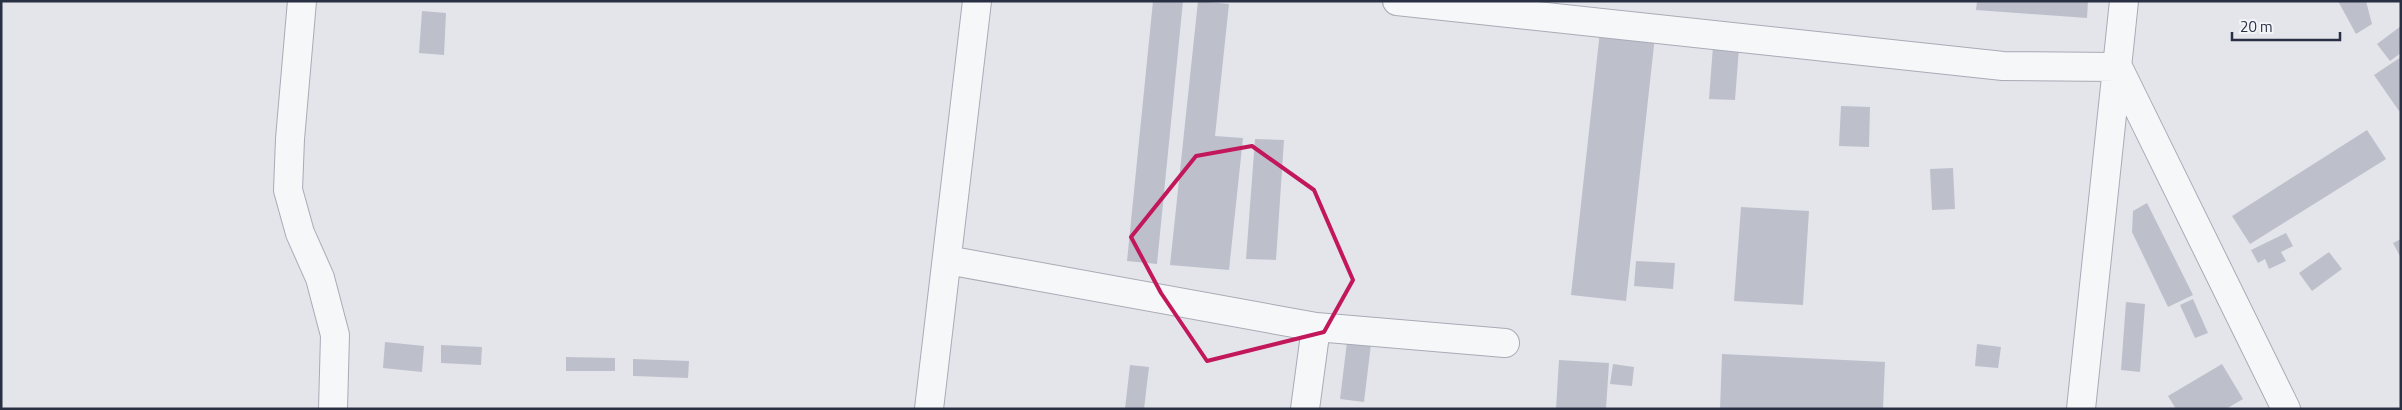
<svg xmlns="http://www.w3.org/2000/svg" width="2402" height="410" font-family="'Titillium Web',sans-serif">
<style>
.building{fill:#bdc0cb}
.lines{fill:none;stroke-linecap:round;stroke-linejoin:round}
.minor-casing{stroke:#a8abb6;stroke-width:30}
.minor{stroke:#f6f7f9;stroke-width:28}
.marked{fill:none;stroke:#c2185b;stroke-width:4;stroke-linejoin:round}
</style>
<rect width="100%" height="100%" fill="#e3e5eb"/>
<!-- building -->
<path class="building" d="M1153 1H1183L1157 264 1127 261Z
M1198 1 1229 4 1215 136 1243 138 1229 270 1170 265Z
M1977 1H2088L2087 18 1976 10Z
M2338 1H2366L2372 24 2356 34Z
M422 11 446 13 444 55 419 53Z
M2401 26V53L2390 61 2377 44Z
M1600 31 1655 36 1626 301 1571 295Z
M1713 46 1739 48 1735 100 1709 99Z
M2401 57V109L2399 111 2374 75Z
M1841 106 1870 107 1869 147 1839 146Z
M2367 130 2386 159 2250 244 2232 216Z
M1255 139 1284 140 1276 260 1246 259Z
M1953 168 1955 209 1932 210 1930 169Z
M2147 203 2193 295 2168 307 2132 232 2133 211Z
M1741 207 1809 211 1803 305 1734 301Z
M2286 233 2293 246 2281 252 2286 261 2269 269 2265 259 2258 263 2251 250Z
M2401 239V258L2393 243Z
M2329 252 2342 269 2312 291 2299 273Z
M1636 261 1675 263 1673 289 1634 286Z
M2193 299 2208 333 2195 338 2180 305Z
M2126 302 2145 304 2140 372 2121 370Z
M385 342 424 346 422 372 383 368Z
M1347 342 1371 344 1364 402 1340 399Z
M1977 344 2001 347 1998 368 1975 366Z
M441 345 482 347 481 365 441 363Z
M1722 354 1885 362 1883 409H1720Z
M566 357 615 358V371H566Z
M633 359 689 361 688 378 633 376Z
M1559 360 1609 363 1606 409H1556Z
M1613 364 1634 367 1632 386 1610 384Z
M2222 364 2243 399 2226 409H2176L2168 396Z
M1130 365 1149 367 1144 409H1125Z"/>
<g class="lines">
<!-- minor casing -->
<g class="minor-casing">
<path id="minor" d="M302 1 290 139 288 190 300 233 320 278 335 335 333 409
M1397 1 2003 66 2118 67 2286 409
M947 260 1316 327 1505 343
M929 409 977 1
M1305 409 1316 327
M2081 409 2124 1"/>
</g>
<!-- minor -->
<use href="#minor" class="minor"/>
</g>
<!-- marked area -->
<path class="marked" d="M1252 146 1314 190 1353 280 1324 332 1207 361 1161 293 1131 237 1196 156Z"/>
<!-- border -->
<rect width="2402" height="410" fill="none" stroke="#2a3044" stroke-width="5"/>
<!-- scale -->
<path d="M2232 32v8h108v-8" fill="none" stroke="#2a3044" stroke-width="2.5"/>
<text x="2240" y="32" font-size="15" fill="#2a3044" stroke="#f3f4f8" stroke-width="4" paint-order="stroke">20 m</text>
</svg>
